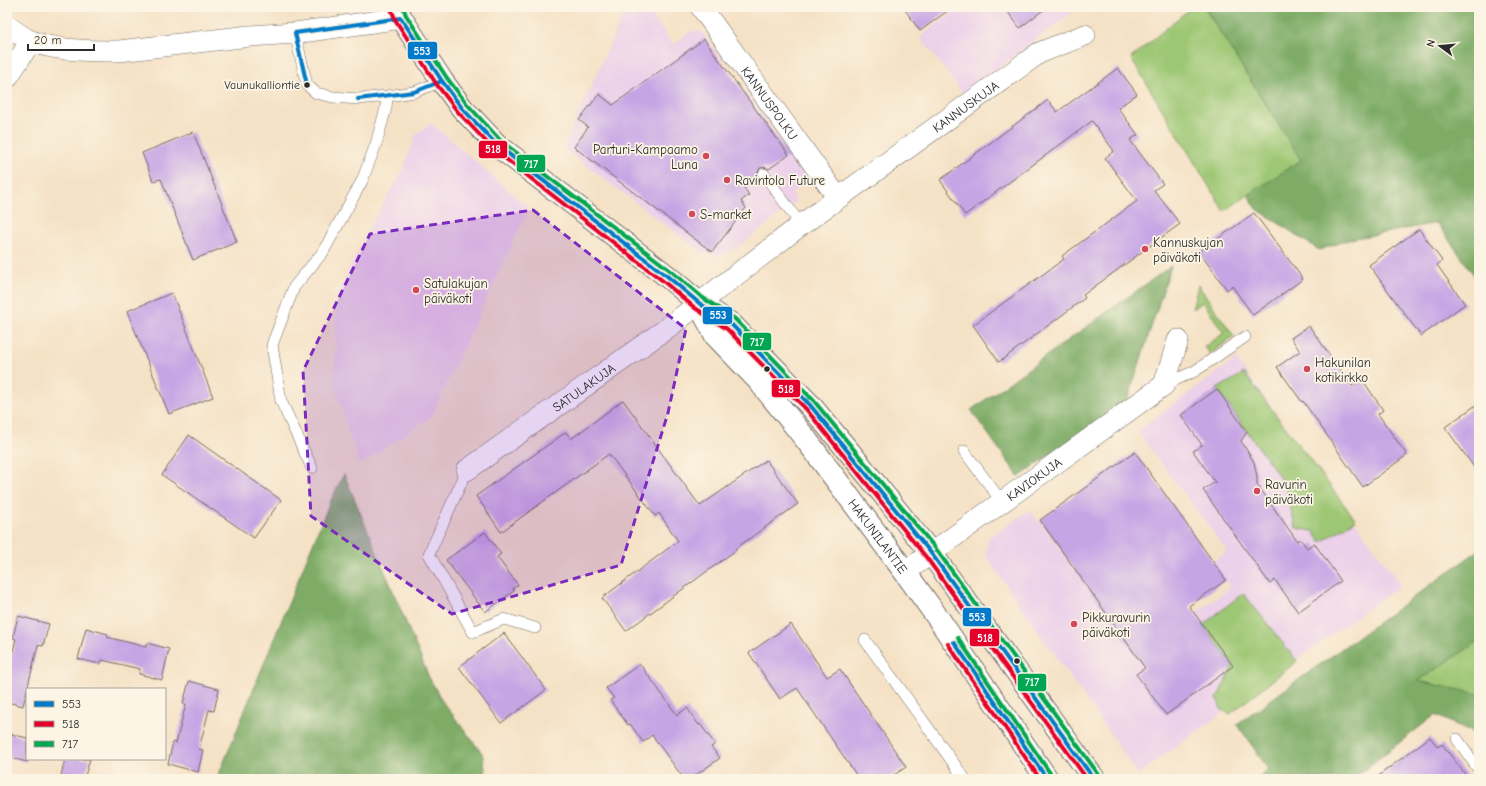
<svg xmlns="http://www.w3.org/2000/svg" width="1486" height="786" font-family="'Comic Neue',sans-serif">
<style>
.built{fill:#edd0e9}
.green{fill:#9ec774;stroke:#647950}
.forest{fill:#7eac66;stroke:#546c48}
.building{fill:#c7a5e5}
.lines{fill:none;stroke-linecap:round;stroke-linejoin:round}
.service-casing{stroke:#726b61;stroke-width:12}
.minor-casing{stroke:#726b61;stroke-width:22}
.secondary-casing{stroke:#726b61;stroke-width:24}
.service{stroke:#fff;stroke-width:11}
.minor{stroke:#fff;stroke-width:21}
.secondary{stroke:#fff;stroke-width:22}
.bus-1-casing{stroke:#fcf5e5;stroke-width:7}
.bus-2-casing{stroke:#fcf5e5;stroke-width:7}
.bus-3-casing{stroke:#fcf5e5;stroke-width:7}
.bus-1{stroke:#007ac9;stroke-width:4}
.bus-2{stroke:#e4002b;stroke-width:4}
.bus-3{stroke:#00a651;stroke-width:4}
.marked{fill:#7b2cbf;fill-opacity:0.2;stroke:#7b2cbf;stroke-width:3;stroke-dasharray:8 5;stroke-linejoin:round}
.bus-dot{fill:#2b2b2b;stroke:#fcf5e5;stroke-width:1.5}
.poi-dot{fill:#d1495b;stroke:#fcf5e5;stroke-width:1.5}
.labels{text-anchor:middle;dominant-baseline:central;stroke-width:3.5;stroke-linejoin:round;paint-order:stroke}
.bus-label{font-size:12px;fill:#2b2b2b;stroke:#fcf5e5;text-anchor:end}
.street-label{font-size:13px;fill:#2b2b2b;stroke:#fcf5e5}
.poi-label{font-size:13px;fill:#2b2b2b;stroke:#fcf5e5;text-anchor:start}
.line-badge{stroke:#fcf5e5;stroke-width:1.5}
.badge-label{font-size:11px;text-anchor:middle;font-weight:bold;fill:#fff}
</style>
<rect width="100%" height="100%" fill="#fcf5e5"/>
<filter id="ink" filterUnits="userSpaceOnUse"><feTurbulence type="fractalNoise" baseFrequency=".025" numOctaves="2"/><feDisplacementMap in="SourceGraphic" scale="8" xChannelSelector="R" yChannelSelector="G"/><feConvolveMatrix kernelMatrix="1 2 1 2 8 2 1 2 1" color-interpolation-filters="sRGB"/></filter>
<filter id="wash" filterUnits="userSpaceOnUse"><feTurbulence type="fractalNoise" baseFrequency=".012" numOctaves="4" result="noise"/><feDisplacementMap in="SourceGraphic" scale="16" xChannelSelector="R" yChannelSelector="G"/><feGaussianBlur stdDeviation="0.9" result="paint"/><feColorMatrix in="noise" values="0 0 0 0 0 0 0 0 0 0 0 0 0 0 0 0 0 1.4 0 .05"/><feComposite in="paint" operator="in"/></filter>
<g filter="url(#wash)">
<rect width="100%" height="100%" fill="#f5e2c6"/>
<!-- built -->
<path class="built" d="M627 7H646L673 45 689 32 701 31 809 182 792 192 796 202 738 247 721 256 703 253 563 148Z
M960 7H1080L963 94 920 37Z
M431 123 529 208 431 417 360 465 348 430 335 385 336 305 346 276 371 225 402 172 416 135Z
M1236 359 1401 585 1138 774 985 555 989 537 1030 510 1136 654 1222 594 1230 587 1213 562 1227 551 1137 431Z"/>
<!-- green -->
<path class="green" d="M1193 7H1204L1302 160 1224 211 1131 58 1182 15Z
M1198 285 1234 336 1210 354 1204 347 1224 333 1203 302 1192 309Z
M1244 373 1356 520 1321 542 1313 531 1296 528 1284 483 1217 389Z
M1243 593 1297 661 1230 714 1221 709 1217 699 1233 665 1203 625Z
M1479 606V735L1435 715 1352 779H1350L1380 679Z"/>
<!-- forest -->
<path class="forest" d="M1204 7H1479V282L1437 223 1351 239 1319 250 1257 209 1248 195 1301 160Z
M1171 266 1128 399 1019 477 971 410Z
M344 474 428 675 442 701 482 753 487 779H217L329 504Z
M1479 550V641L1418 681 1479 694V735L1435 715 1352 779H1256L1269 770 1237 724Z"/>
<g id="blocks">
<!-- building -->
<path class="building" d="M903 7H953L920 31Z
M1004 7H1047L1020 28Z
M704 39 789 155 769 169 764 167 760 168 758 172V178L744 188 749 195 741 201 746 208 712 252 574 147 588 127 579 120 599 94 613 105Z
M1118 68 1137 94 1118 108 1138 135 1130 140 1163 184 1154 190 1180 224 1083 295 1085 298 999 362 973 325 1064 259 1062 256 1137 201 1105 158 1114 151 1092 121 965 215 940 180 1048 100 1057 112Z
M193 132 237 242 193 260 161 179 153 181 142 153Z
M1254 213 1303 279 1253 315 1232 286 1227 290 1199 252Z
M1419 229 1442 261 1437 265 1465 304 1421 336 1369 265Z
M172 293 213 397 169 414 127 311Z
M1309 326 1352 386 1362 379 1383 410 1378 414 1407 455 1363 487 1303 401 1302 402 1277 367 1300 351 1291 338Z
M1217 389 1247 432 1241 441 1254 462 1257 477V484L1297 541 1300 539 1307 548 1314 543 1341 581 1298 612 1275 580 1270 584 1203 490 1215 482 1193 451 1202 445 1181 415Z
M623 400 700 506 766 460 798 504 736 548V550L626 631 602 598 678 541 659 513 655 516 609 454 501 532 476 496 566 432 571 439Z
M1479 403V474L1445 427Z
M189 435 281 500 254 538 162 475Z
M1135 452 1226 580 1189 606 1233 666 1166 715 1136 674 1145 668 1040 520Z
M485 532 501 554 497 557 518 585 513 588 514 591 485 612 446 560Z
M18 616 49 624 43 646 38 645 23 706 7 702V675L16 639 13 638Z
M791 624 827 677 840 669 906 767 888 779H859L797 688 780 699 749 653Z
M86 628 108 634 107 637 146 647 147 643 169 649 162 680 139 674 140 669 102 660 100 664 78 659Z
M504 633 546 690 501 723 459 667Z
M640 664 677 715 687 708 699 725 700 724 715 744 711 747 720 758 690 779H684L652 735 643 742 630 724 628 725 610 700 614 698 606 688Z
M189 681 219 689 214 711 209 710 199 749 203 750 198 772 168 764 173 742 176 743 186 704H183Z
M7 733 27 738V762L7 757Z
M1430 737 1438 747 1442 744 1469 779H1374Z
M65 759H90L84 779H73L61 776Z"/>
</g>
</g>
<g filter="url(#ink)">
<use href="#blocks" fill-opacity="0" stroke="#726b61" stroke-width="1"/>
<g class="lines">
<!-- service casing -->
<g class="service-casing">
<path id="service" d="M295 33 307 85 316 93 333 97 358 99 387 96 414 92 442 81
M764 174 801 225
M1164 385 1195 371 1245 337
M964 451 1002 502
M312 468 281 401 272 345 294 287 323 252 362 181 376 144 386 108 387 96
M467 470 429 554 473 632 504 619 535 628
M865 640 965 779
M1457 739 1479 770"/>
</g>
<!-- minor casing -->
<g class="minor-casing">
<g id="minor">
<path id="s1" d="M701 7 838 198"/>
<path d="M7 26C15 31 22 37 31 41 55 51 93 51 119 51L250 36 295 33 401 18"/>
<path d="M7 78 31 41"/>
<path id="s2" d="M467 470 666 329 801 225 1039 53 1085 35"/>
<path id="s3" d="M905 572 1164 385 1178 340"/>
</g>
</g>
<!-- secondary casing -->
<g class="secondary-casing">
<g id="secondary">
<path d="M396 7 401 18 442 81 462 108 497 145 667 276 699 303 731 324 810 405 851 454 931 553 1094 779"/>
<path id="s4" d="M699 304 716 336 759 381 808 442 905 572 938 618 1047 779"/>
</g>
</g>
<!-- service -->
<use href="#service" class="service"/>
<!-- minor -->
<use href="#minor" class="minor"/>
<!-- secondary -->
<use href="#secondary" class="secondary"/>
<!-- bus-1 casing -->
<g class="bus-1-casing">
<path id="bus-1" d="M307 85 295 33 401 18 442 81 462 108 497 145 667 276 699 303 731 324 810 405 931 553 1094 779
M358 99 414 92 442 81
M954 642 1047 779"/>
</g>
<!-- bus-2 casing -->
<g class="bus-2-casing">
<path id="bus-2" d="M391 9 396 21 437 85 458 112 493 149 663 281 695 308 727 329 806 409 926 557 1087 779
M948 644 1040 779"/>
</g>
<!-- bus-3 casing -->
<g class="bus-3-casing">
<path id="bus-3" d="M403 7 406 15 447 78 467 104 501 141 671 271 703 298 735 319 814 401 936 549 1099 775
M958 638 1052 776"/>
</g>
<!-- bus-1 -->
<use href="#bus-1" class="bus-1"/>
<!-- bus-2 -->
<use href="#bus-2" class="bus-2"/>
<!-- bus-3 -->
<use href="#bus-3" class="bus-3"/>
</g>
</g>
<!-- marked area -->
<path class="marked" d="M533 210 686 329 668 413 621 565 452 614 311 516 303 371 370 234Z"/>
<!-- markers -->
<g class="bus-dot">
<circle cx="307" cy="85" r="3.5"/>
<circle cx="767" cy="369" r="3.5"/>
<circle cx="1017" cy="661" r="3.5"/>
</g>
<g class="poi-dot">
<circle cx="706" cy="156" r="4"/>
<circle cx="727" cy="180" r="4"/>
<circle cx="692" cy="214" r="4"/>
<circle cx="1145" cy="249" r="4"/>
<circle cx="416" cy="290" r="4"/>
<circle cx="1307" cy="369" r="4"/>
<circle cx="1257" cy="491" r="4"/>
<circle cx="1074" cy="624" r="4"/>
</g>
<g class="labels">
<!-- bus labels -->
<g class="bus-label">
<text x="300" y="85">Vaunukalliontie</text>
</g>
<!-- street labels -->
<g class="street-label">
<text stroke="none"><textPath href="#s1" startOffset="118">KANNUSPOLKU</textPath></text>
<text stroke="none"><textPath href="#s2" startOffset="617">KANNUSKUJA</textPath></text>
<text stroke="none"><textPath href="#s2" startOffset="143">SATULAKUJA</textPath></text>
<text stroke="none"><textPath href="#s3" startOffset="159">KAVIOKUJA</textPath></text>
<text stroke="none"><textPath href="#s4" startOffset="294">HAKUNILANTIE</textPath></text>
</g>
<!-- poi labels -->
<g class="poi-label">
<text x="698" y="149" text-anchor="end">Parturi-Kampaamo<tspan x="698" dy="15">Luna</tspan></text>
<text x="735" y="180">Ravintola Future</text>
<text x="700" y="214">S-market</text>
<text x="1153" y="242">Kannuskujan<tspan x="1153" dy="15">päiväkoti</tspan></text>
<text x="424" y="283">Satulakujan<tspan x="424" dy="15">päiväkoti</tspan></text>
<text x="1315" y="362">Hakunilan<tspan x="1315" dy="15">kotikirkko</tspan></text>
<text x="1265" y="484">Ravurin<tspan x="1265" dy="15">päiväkoti</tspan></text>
<text x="1082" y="617">Pikkuravurin<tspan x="1082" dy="15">päiväkoti</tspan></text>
</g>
</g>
<g class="line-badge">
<rect x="407" y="41" width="31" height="19" rx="4" fill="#007ac9"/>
<rect x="478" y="140" width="30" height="19" rx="4" fill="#e4002b"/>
<rect x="516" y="154" width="30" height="19" rx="4" fill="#00a651"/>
<rect x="702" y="306" width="31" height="19" rx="4" fill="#007ac9"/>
<rect x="742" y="332" width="30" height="19" rx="4" fill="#00a651"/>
<rect x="771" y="379" width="30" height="19" rx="4" fill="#e4002b"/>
<rect x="962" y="607" width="30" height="20" rx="4" fill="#007ac9"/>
<rect x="969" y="628" width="31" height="19" rx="4" fill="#e4002b"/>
<rect x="1017" y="673" width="30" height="19" rx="4" fill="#00a651"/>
</g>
<g class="badge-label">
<text x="422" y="55">553</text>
<text x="493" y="153">518</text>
<text x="531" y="168">717</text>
<text x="718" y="319">553</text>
<text x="757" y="346">717</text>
<text x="786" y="393">518</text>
<text x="977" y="621">553</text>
<text x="985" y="642">518</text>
<text x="1032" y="686">717</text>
</g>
<!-- margin -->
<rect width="1486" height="786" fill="none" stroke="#fcf5e5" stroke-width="24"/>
<!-- legend -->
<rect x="26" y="688" width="140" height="72" fill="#fcf5e5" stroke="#a8a49b"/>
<rect x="34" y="701" width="20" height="6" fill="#007ac9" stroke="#a8a49b"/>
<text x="62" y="708" font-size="12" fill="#2b2b2b">553</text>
<rect x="34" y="721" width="20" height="6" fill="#e4002b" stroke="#a8a49b"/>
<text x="62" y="728" font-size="12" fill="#2b2b2b">518</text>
<rect x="34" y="741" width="20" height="6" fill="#00a651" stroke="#a8a49b"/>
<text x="62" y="748" font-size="12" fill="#2b2b2b">717</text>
<!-- north arrow -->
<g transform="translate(1440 46) rotate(286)" stroke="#fcf5e5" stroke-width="3" paint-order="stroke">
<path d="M0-3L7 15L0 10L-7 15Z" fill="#2b2b2b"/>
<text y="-6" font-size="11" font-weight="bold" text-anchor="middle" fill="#2b2b2b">N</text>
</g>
<!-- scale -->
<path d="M28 44v6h66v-6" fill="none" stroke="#2b2b2b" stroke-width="2"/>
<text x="34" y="44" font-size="12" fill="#2b2b2b" stroke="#fcf5e5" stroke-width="3" paint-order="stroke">20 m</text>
</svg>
